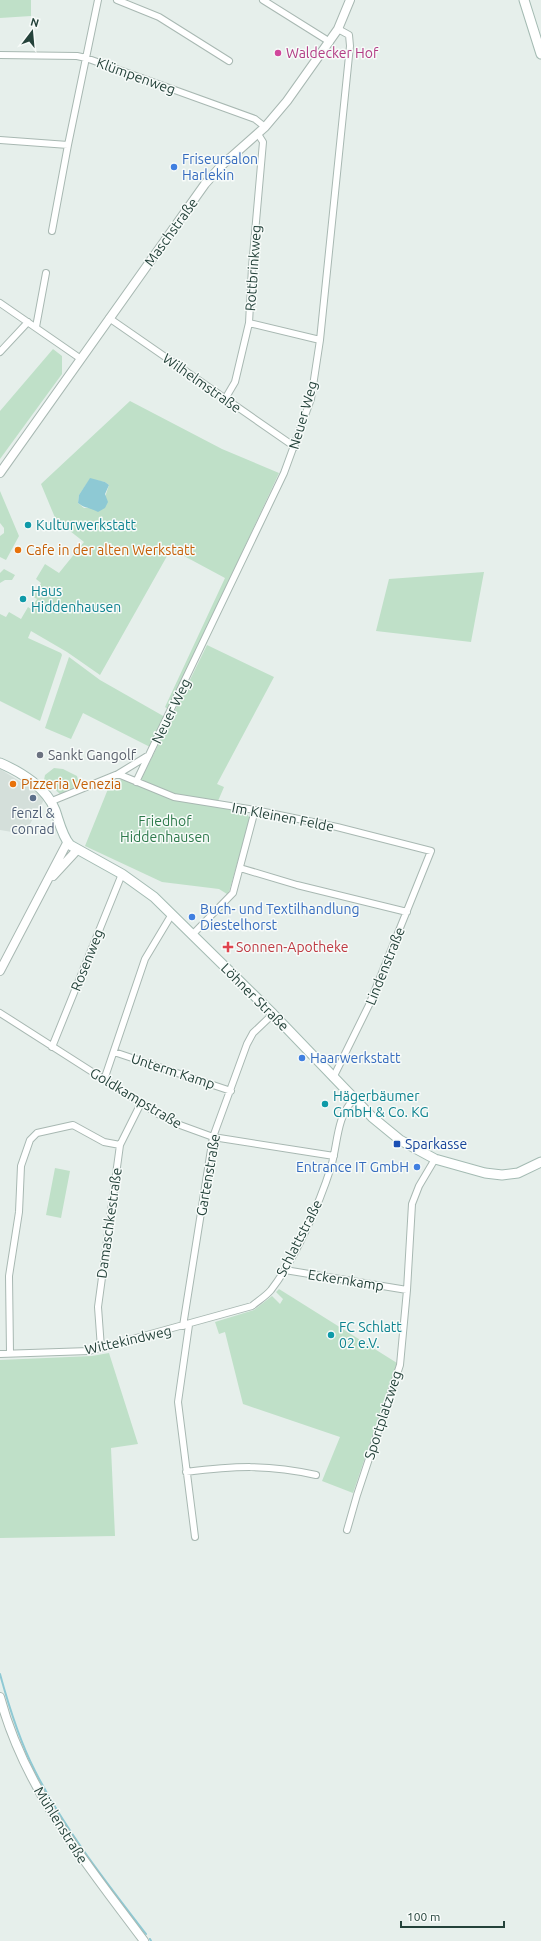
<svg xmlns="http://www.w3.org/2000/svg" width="541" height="1941" font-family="Ubuntu,sans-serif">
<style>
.built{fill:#d4dfda}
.green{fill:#bfe0c8;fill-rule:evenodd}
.water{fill:#8ec9d4}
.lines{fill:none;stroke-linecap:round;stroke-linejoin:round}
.stream{stroke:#8ec9d4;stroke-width:2}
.minor-casing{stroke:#a8b8b2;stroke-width:8}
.tertiary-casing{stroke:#a8b8b2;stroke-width:10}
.secondary-casing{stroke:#a4bbb3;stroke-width:11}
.minor{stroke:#fff;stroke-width:6}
.tertiary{stroke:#fff;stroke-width:8}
.secondary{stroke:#fff;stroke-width:9}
.hotel-dot{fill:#d1479c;stroke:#f7fbf9;stroke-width:1.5}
.shop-dot{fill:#3f7fe0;stroke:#f7fbf9;stroke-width:1.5}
.culture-dot{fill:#0f9aa8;stroke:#f7fbf9;stroke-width:1.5}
.food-dot{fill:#e8710a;stroke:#f7fbf9;stroke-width:1.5}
.worship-dot{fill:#6b7280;stroke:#f7fbf9;stroke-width:1.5}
.service-dot{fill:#5c6f8a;stroke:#f7fbf9;stroke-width:1.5}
.health-dot{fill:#e0444e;stroke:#f7fbf9;stroke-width:1.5}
.transit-dot{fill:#1a4fb4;stroke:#f7fbf9;stroke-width:1.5}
.labels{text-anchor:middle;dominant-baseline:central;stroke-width:3;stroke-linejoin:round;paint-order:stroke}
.hotel-label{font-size:14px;fill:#b23c85;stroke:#f7fbf9;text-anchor:start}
.street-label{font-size:14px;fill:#24423a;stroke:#f7fbf9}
.shop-label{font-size:14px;fill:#366cbe;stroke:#f7fbf9;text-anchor:start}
.culture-label{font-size:14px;fill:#0d838f;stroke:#f7fbf9;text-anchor:start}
.food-label{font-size:14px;fill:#c56008;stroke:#f7fbf9;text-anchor:start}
.worship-label{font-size:14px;fill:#5b616d;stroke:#f7fbf9;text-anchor:start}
.service-label{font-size:14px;fill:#4e5e75;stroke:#f7fbf9}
.park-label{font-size:14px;fill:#2d7a4b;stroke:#f7fbf9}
.health-label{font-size:14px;fill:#be3a42;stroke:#f7fbf9;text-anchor:start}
.transit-label{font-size:14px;fill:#164399;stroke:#f7fbf9;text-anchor:start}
</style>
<rect width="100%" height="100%" fill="#e6efeb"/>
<!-- built -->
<path class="built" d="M0 769 32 789 44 800 24 834 0 830Z"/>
<!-- green -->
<path class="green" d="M0 0H31V16L0 18Z
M53 349 62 356V374L0 459V411Z
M130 401 222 449 279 473 169 710 165 707 225 578 171 549 100 675 67 652 31 631 28 638 61 653 62 655 40 721 0 701V614L6 617 9 612 21 619 28 607 31 609 37 599 33 597 41 583 36 579 45 564 59 573 84 542 56 520 41 484ZM90 479 105 482 109 485 105 497 92 508H84L78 503 79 495Z
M0 491 19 536 6 560 0 557V536L4 533V528L0 523Z
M4 569 15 575 12 580H5L0 583V573Z
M484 572 471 642 376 631 389 579Z
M207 645 274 677 217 784 224 787 218 801 224 802 222 808C233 809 244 809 250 818L229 892 227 894 219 889 162 882 85 846 110 784 122 779 138 786Z
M69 657 100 680 165 717 150 747 83 713 71 739 45 728Z
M54 768 63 769 77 776 80 787 60 794 44 780 45 775Z
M55 1168 70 1171 61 1218 46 1215Z
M279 1289 397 1363 353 1493 322 1481 340 1437 243 1404 225 1332 219 1334 215 1322 254 1310 272 1296 280 1304 283 1299 276 1292Z
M109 1353 138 1444 111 1448 115 1536 0 1538V1360L92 1356Z"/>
<!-- water -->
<path class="water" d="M90 478 105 482 109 485 105 494 108 502 105 508 98 512C91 508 84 508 78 503L79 495Z"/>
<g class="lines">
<!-- stream -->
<path class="stream" d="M0 1674C9 1707 19 1740 35 1771 65 1830 106 1882 146 1934
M150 1939 151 1941"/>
<!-- minor casing -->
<g class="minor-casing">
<path id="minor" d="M117 0 159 17 229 61
M263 0 330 42
M0 55 77 56 86 58 255 119 265 127
M0 140 68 145
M52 231 68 145 98 0
M0 303 81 359
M109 318 295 447
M249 323 320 340
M36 327 46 273
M0 352 28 322
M225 399 235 382 249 323 252 267 263 142 258 134
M118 774 174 797 255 810 337 827 431 851 369 1005 333 1078
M136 782 284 473 311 399 320 340 350 46 349 35 338 29
M52 801 118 774 149 755
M240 868 297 885 407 912
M193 934 233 893 255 810
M0 1013 158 1114 180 1125 213 1137 334 1156
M52 1047 122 874
M114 1052 231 1091
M104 1080 145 959 172 914
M285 1270 407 1290
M189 1325 178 1402 195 1537
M183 1326 213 1137 247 1044 253 1033 273 1014
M101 1348 98 1307 120 1145 141 1103
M10 1353 9 1276 19 1212 21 1166 30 1140 37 1133 73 1125 104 1142 120 1145
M0 1354 89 1351 252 1306C258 1301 266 1296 271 1290 295 1259 319 1205 331 1167 338 1144 336 1117 354 1099
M186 1472C234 1466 268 1464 316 1475
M347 1530 357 1495 400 1365 407 1290 412 1204 419 1186 435 1159"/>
</g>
<!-- tertiary casing -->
<g class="tertiary-casing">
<path id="tertiary" d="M0 473 205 184 221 166 265 127 287 101 338 29 350 0
M53 876 77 850
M0 971 67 843
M0 1697C25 1791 87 1864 144 1941"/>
</g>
<!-- secondary casing -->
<g class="secondary-casing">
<path id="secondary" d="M524 0 541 54
M0 763C21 772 47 788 55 810 59 821 62 836 70 845L122 874 154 897 273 1014 372 1117 400 1140 435 1159 485 1173 502 1175 518 1173 541 1162"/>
</g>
<!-- minor -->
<use href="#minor" class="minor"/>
<!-- tertiary -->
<use href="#tertiary" class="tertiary"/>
<!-- secondary -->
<use href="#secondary" class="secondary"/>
</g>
<!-- markers -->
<circle class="hotel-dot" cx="278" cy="53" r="4"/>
<g class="shop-dot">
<circle cx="174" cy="167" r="4"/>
<circle cx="192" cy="917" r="4"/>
<circle cx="302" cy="1058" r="4"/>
<circle cx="417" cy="1167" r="4"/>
</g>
<g class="culture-dot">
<circle cx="28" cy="525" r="4"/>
<circle cx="23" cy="599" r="4"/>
<circle cx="325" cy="1104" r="4"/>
<circle cx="331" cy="1335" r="4"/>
</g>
<g class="food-dot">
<circle cx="18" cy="550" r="4"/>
<circle cx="13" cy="784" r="4"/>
</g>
<circle class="worship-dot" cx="40" cy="755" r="4"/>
<circle class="service-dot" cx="33" cy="798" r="4"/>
<path class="health-dot" d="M226 941h4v4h4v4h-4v4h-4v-4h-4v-4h4z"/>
<rect class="transit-dot" x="393" y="1140" width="8" height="8" rx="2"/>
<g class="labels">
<!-- hotel labels -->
<g class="hotel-label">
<text x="286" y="53">Waldecker Hof</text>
</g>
<!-- street labels -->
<g class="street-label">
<text transform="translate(136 76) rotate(20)">Klümpenweg</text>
<text transform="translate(171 232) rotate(-54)">Maschstraße</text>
<text transform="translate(253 268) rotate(-86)">Rottbrinkweg</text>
<text transform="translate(202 383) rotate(35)">Wilhelmstraße</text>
<text transform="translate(303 415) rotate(-74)">Neuer Weg</text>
<text transform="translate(171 711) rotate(-64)">Neuer Weg</text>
<text transform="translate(283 817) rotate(11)">Im Kleinen Felde</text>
<text transform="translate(87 960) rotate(-68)">Rosenweg</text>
<text transform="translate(385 966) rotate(-68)">Lindenstraße</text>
<text transform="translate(255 997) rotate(45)">Löhner Straße</text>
<text transform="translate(173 1071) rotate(18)">Unterm Kamp</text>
<text transform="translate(136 1098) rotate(31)">Goldkampstraße</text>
<text transform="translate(208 1175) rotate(-80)">Gartenstraße</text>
<text transform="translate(109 1223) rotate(-82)">Damaschkestraße</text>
<text transform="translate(299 1238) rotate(-63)">Schlattstraße</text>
<text transform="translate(346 1280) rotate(9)">Eckernkamp</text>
<text transform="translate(128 1340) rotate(-13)">Wittekindweg</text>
<text transform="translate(383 1415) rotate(-72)">Sportplatzweg</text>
<text transform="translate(61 1825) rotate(58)">Mühlenstraße</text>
</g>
<!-- shop labels -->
<g class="shop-label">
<text x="182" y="159">Friseursalon<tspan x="182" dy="16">Harlekin</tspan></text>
<text x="200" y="909">Buch- und Textilhandlung<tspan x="200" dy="16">Diestelhorst</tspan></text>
<text x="310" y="1058">Haarwerkstatt</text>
<text x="409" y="1167" text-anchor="end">Entrance IT GmbH</text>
</g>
<!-- culture labels -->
<g class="culture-label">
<text x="36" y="525">Kulturwerkstatt</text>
<text x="31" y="591">Haus<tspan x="31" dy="16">Hiddenhausen</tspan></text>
<text x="333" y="1096">Hägerbäumer<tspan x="333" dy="16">GmbH &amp; Co. KG</tspan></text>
<text x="339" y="1327">FC Schlatt<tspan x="339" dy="16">02 e.V.</tspan></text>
</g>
<!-- food labels -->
<g class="food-label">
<text x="26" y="550">Cafe in der alten Werkstatt</text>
<text x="21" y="784">Pizzeria Venezia</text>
</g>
<!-- worship labels -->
<g class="worship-label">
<text x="48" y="755">Sankt Gangolf</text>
</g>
<!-- service labels -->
<g class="service-label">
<text x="33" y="813">fenzl &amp;<tspan x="33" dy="16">conrad</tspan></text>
</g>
<!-- park labels -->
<g class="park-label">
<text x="165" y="821">Friedhof<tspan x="165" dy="16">Hiddenhausen</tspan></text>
</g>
<!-- health labels -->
<g class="health-label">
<text x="236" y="947">Sonnen-Apotheke</text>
</g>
<!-- transit labels -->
<g class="transit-label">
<text x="405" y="1144">Sparkasse</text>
</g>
</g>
<!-- north arrow -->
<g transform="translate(32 32) rotate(16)" stroke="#f7fbf9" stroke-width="3" paint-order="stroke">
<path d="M0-3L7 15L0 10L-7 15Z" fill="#24423a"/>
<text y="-6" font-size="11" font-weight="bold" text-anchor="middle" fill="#24423a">N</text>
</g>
<!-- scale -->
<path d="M401 1921v6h103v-6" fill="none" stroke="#24423a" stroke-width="2"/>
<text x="407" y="1921" font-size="12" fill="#24423a" stroke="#f7fbf9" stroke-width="3" paint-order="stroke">100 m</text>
</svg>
